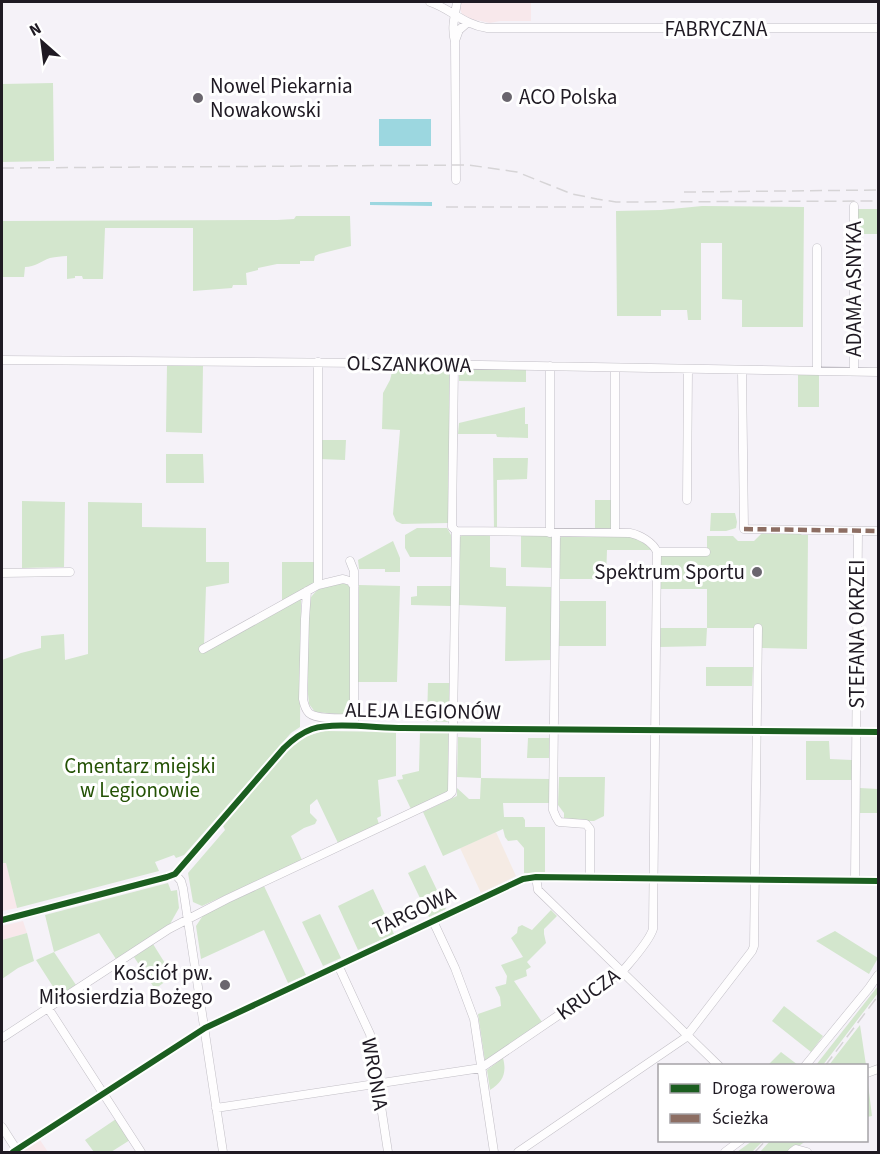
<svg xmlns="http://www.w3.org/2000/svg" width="880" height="1154" font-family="'Source Sans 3',sans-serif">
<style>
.commercial{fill:#f8e8eb}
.education{fill:#f5ebe4}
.green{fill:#d3e6cd}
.water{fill:#9cd7e0}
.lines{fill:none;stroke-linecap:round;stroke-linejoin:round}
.minor-casing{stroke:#c2bfc6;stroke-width:9}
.minor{stroke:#fefdfe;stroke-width:8}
.rail{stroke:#d6d4d6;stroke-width:1.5;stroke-dasharray:12 6;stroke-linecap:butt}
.quiet{stroke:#8d6e63;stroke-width:4.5;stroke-dasharray:9 4.5;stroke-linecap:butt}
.cycleway-casing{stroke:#fff;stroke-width:10}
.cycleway{stroke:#1b5e20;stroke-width:6}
.poi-dot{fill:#6a666e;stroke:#fff;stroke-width:2}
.labels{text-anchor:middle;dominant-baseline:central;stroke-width:6;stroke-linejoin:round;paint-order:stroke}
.street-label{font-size:21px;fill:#1f1a23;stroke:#fff}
.poi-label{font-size:21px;fill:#1f1a23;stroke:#fff;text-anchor:start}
.park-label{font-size:21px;fill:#245205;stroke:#fff}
</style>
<rect width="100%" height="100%" fill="#f5f2f8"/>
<!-- commercial -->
<path class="commercial" d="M460 2H531V21H500L490 23 476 20 474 21 462 14 460 9Z
M6 862 17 908 2 911V863Z
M23 921 27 933 2 940V926Z
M40 1140 48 1152H22Z"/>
<!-- education -->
<path class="education" d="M496 832 516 876 481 893 460 848Z"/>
<!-- green -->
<path class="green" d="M53 83 54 161 2 162V84Z
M702 206 804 207 803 327H742V300L722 299V243H701V320H688L687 310H661V316H617L616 211 661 210Z
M856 209H878V234H856Z
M296 216H350L351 246 319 254 315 256 314 261H300V264H277L258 268V270L246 273 247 285H233L232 288 193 291V228H105L103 279H83L82 276H75V278L67 279V256C61 256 56 257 50 258 41 261 35 267 25 267L24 277H2V221L277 220 294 219Z
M167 365H203L202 433 166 432Z
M393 368H450L448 523 402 524 396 521 393 514 400 430 382 429 383 393 390 380Z
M459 369H526V382L459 381Z
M798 374H819V407H798Z
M525 407V424H528V438L497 437 496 434H458L459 423Z
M319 440H346L345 460 319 459Z
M166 454H203L204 483H166Z
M493 458H528L527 479 497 480V527L499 529H494Z
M595 500H613V530L595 529Z
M22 501 65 502 64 567 22 568Z
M88 502 142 503V527L206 528V562H229V583L206 587 204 646 300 597 301 599 300 727 291 733 184 855 176 858 174 855 155 862 159 871 17 908 6 863H2V660L21 653 41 648V636L64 634 65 660 88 654Z
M711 513H735L737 522 736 528 726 531H710Z
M417 528H447L451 535 452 557H410L405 548V535Z
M763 532H798L802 535H808L807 649 761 648 758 628H707L706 646 660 647V628H707V589H660L661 555 707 554V536H733L738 541H754Z
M463 534H490V567L506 568V586L552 587V660L505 661 506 607 459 605 460 537Z
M521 534H549L552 538V568L521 567Z
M564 534 633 535 647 543 653 550H607L606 579H560V538Z
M393 541 400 558V572H385V569H359L358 560Z
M282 562H316V584L282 603Z
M340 583 351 585 350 715 315 712 309 704 306 675 308 604C313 589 326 584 340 583Z
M359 585 400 586 397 682H358Z
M417 586H452L451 606 411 605V597L417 596Z
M560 601H606V646H559Z
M706 667H753L752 686H706Z
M428 683H451L450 722 427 721Z
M324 731 396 732V776L378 780 381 816 377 818 379 824 338 843 317 799 310 805V813L317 820 315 824 304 828 291 836 302 860 202 906 193 902 188 873 225 830 223 826 290 748 307 736Z
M420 732 450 733 449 791 411 809 397 780 403 779 402 775 419 771Z
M458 737 481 738V778L550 779V803H503L504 817H523L525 820V827H545V873H524V848L517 840 508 841 505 837 503 829 443 856 423 812 457 796V788L469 799H480L481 778 457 777Z
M528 738H551V758H527Z
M806 741H829L830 759 852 760V780H806Z
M559 777H605L604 816 594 821H564V813L558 805Z
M860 788 878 789V813H860Z
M425 865 446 909 429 917 408 873Z
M168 883 171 891 177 890 179 908 170 924 116 959 99 933 54 952 76 985 59 996 36 960 54 952 45 915Z
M264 886 306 975 288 983 264 930 201 959 196 926 204 914Z
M373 889 394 934 358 950 338 906Z
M551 910 557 916 544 929V934L546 943 527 962 531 967 526 970 527 976 514 981 542 1022 485 1061 478 1014 501 1006 500 997 495 987 506 984 507 976 501 965 523 957 511 938 517 933 518 927 522 925 532 930Z
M320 914 341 958 323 966 302 922Z
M835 931 878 958 869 974 816 941Z
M27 933 34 961 18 968 2 979V940Z
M153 944 173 976 155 989 134 957Z
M878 986V993L823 1065H816Z
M784 1006 823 1036 811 1052 772 1021Z
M860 1025 866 1065H829Z
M781 1052 798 1065H768Z
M503 1058C507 1073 503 1082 490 1090L487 1070Z
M866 1068 872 1116 867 1117H866Z
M116 1119 130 1140 111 1152H94L85 1140Z
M752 1141H763L752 1152H737Z
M770 1141H806L790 1152H760Z"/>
<!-- water -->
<path class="water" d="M431 119V146H379V119Z
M370 202H432V206L370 205Z"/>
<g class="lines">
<!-- minor casing -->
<g class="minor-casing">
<path id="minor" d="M430 2C451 9 464 25 487 28H878
M455 41 459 30 467 23
M456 180 455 42C451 27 455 16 457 2
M2 360 364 363 878 372
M318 362V585
M742 371 744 529 878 531
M817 371V248
M854 371V206
M687 500 688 369
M456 531 630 533C640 535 653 542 657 552H706
M550 533V366
M556 533 553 810 556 817 559 822 586 824 590 829V878
M615 533V368
M350 561 354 571V723
M2 573 70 572
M307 591 305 619 303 699C304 704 305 709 309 713 317 720 343 718 354 718
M203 649 318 585 343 579 350 581 354 586
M175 874 181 881 183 888 223 1152
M536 877 538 890 719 1066
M855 881 858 531
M2 920 167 877 175 874 284 748C292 740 301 733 312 729 334 722 377 728 403 728L878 732
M433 921 455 968 474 1019 494 1152
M338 965 370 1034 388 1152
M48 1008 141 1152
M2 1038 169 929 227 899 449 795 452 792 456 531 452 527 454 364
M805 1066 869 988 878 975
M867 1073 878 1069
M216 1108 481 1068 622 972C631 961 649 942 653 929L657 552
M2 1127 18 1152
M13 1152 205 1028 523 879 536 877 878 881
M518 1152 685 1038 752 951 754 946 758 628
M725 1152 741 1140
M792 1152 796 1149 807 1152"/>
</g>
<!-- minor -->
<use href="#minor" class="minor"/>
<!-- rail -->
<path class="rail" d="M2 168 469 165 517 172 572 194 597 199 616 202 878 201
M684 192 878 190
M446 207H605
M825 1066 878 996
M755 1152 766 1140"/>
<!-- quiet -->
<path class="quiet" d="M744 529 878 531"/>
<!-- cycleway casing -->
<g class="cycleway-casing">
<path id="cycleway" d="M2 920 167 877 175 874 284 748C292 740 301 733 312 729 334 722 377 728 403 728L878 732
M13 1152 205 1028 523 879 536 877 878 881"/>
</g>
<!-- cycleway -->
<use href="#cycleway" class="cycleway"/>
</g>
<!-- markers -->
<g class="poi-dot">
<circle cx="507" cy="97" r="6"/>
<circle cx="198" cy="98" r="6"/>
<circle cx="757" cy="572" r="6"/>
<circle cx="225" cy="985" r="6"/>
</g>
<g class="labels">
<!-- street labels -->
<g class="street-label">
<text x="716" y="29">FABRYCZNA</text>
<text transform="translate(854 289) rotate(-90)">ADAMA ASNYKA</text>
<text transform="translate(409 364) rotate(1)">OLSZANKOWA</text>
<text transform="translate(857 634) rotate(-90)">STEFANA OKRZEI</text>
<text transform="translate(423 711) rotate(1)">ALEJA LEGIONÓW</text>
<text transform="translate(414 911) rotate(-25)">TARGOWA</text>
<text transform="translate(588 994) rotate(-36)">KRUCZA</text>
<text transform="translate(375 1074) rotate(80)">WRONIA</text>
</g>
<!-- poi labels -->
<g class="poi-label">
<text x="210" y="86">Nowel Piekarnia<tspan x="210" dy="24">Nowakowski</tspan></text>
<text x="519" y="97">ACO Polska</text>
<text x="745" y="572" text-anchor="end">Spektrum Sportu</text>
<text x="213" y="973" text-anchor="end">Kościół pw.<tspan x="213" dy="24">Miłosierdzia Bożego</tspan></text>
</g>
<!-- park labels -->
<g class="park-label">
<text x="140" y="766">Cmentarz miejski<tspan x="140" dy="24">w Legionowie</tspan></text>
</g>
</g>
<!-- border -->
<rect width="880" height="1154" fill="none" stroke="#1f1a23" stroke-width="6"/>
<!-- legend -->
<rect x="658" y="1064" width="210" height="78" fill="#ffffff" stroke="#a5a3a7" stroke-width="1.5"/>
<rect x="670" y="1084" width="30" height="9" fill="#1b5e20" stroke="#a5a3a7" stroke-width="1.5"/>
<text x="712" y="1094" font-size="18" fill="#1f1a23">Droga rowerowa</text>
<rect x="670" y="1114" width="30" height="9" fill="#8d6e63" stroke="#a5a3a7" stroke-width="1.5"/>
<text x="712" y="1124" font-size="18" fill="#1f1a23">Ścieżka</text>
<!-- north arrow -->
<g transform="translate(42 42) rotate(332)" stroke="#ffffff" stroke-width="4.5" paint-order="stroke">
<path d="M0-4.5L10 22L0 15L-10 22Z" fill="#1f1a23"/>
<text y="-9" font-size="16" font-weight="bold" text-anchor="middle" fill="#1f1a23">N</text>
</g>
</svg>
